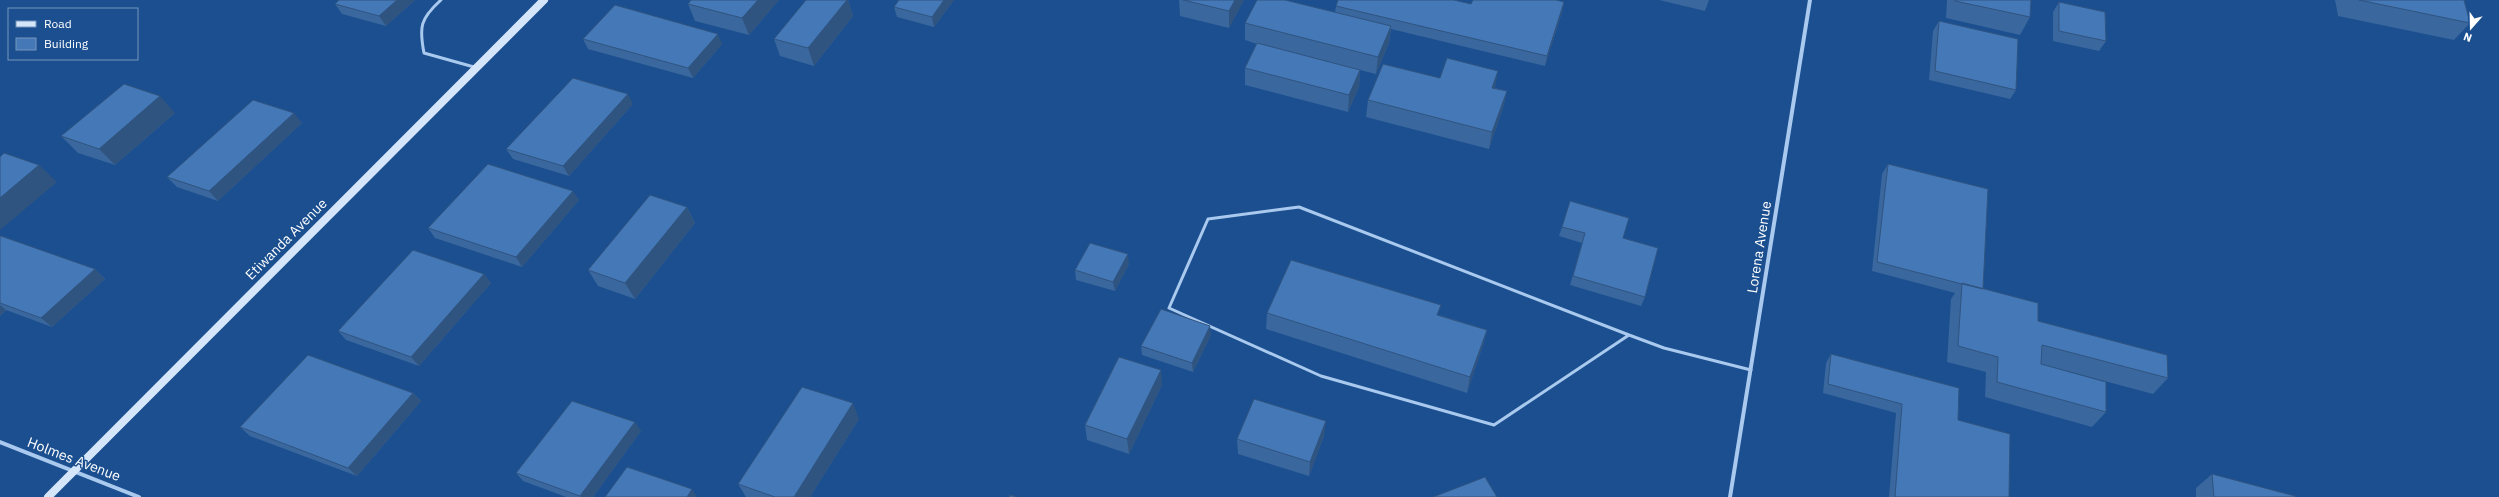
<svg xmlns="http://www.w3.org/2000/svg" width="2499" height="497" font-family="'IBM Plex Sans',sans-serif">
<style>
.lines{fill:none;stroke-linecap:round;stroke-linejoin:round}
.lane{stroke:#a9c9ee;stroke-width:3}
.street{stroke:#a9c9ee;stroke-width:4}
.secondary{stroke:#d6e6fa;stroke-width:8}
.wall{fill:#3a679d}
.shaded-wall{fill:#305480}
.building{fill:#4478b7;stroke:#305480}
.labels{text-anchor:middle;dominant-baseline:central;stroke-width:3;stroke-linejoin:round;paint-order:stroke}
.street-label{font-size:14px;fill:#fff;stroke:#1b4f8f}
</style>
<rect width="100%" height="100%" fill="#1b4f8f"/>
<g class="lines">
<!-- lane -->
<path class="lane" d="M441 0C420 19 419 27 424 53L474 67
M1299 207 1629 335 1494 425 1321 376 1169 308 1208 219Z
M1629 335 1664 348 1751 370"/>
<!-- street -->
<path class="street" d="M0 442 139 497
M1730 497 1810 0"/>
<!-- secondary -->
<path class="secondary" d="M48 497 544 0"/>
</g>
<!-- wall -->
<path class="wall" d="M339 0H415L386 26 342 14 335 4Z
M779 0 749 35 695 21 688 4Z
M806 0H848L853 16 814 66 780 56 774 39Z
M899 0H954L934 27 897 17 894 7Z
M1179 0H1244L1229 28 1180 16Z
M1659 0H1709L1705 11Z
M1947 0H2031L2030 17 2020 35 1946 18Z
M2335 0H2464L2470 23 2454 40 2338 16Z
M1564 2 1562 12 1545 66 1391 29 1389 43 1376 74 1360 70 1359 87 1348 112 1245 85V68L1257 44 1245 40V23L1335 12 1336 6 1471 4Z
M2059 2 2106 41 2099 51 2053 41V12Z
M1939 21 2016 90 2010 99 1929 80 1933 31Z
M583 39 722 44 693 78 588 49Z
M1440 78 1495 88 1507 91 1503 108 1489 149 1366 117 1368 100Z
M633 104 569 176 513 159 506 149Z
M175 113 115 165 78 153 61 136Z
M302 123 218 201 177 187 167 177Z
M1888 164 1983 289 2038 321 2168 378 2153 394 2041 364 2106 412 2092 427 1985 397 1986 372 1947 362 1951 299 1955 293 1872 271 1882 174Z
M579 200 522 267 435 238 428 228Z
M687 207 695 223 635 299 598 286 588 270Z
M1562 227 1623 238 1645 297 1641 306 1570 285 1582 243 1559 236Z
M0 236 95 269 105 279 52 327 6 310 0 316Z
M1129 264 1115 291 1076 280 1075 270Z
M484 274 491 283 419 366 346 340 338 331Z
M1267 313 1439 315 1487 330 1483 345 1467 393 1266 329Z
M1211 335 1193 372 1142 355 1141 346Z
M1831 354 1958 420 2009 497H1889L1896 413 1823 393 1826 363Z
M1162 385 1129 454 1087 440 1085 425Z
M413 393 421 401 357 476 250 436 240 427Z
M859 419 810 497H746L738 484Z
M641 431 593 497H566L523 481 516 473Z
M1324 436 1309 476 1238 454 1237 439Z
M2212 474 2295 497H2196V488Z"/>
<!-- shaded-wall -->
<path class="shaded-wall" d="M397 0H415L386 26 379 16Z
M758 0H779L749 35 742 18Z
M847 0H848L853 16 814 66 808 48Z
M944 0H954L934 27 932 17Z
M1235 0H1244L1229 28V11Z
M1564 2 1562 12 1545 66 1547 56Z
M1391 26 1389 43 1376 74 1378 57Z
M718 34 722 44 693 78 688 68Z
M1360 70 1359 87 1348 112 1349 95Z
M1498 71 1495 88 1489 105 1492 88Z
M1507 91 1503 108 1489 149 1492 132Z
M628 94 633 104 569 176 563 166Z
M160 96 175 113 115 165 99 149Z
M294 113 302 123 218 201 209 191Z
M39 165 57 182 0 230V198Z
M573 191 579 200 522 267 516 257Z
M687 207 695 223 635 299 625 283Z
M1128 254 1129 264 1115 291 1113 282Z
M95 269 105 279 52 327 41 318Z
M484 274 491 283 419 366 411 357Z
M0 305 6 310 0 316Z
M1210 326 1211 335 1193 372 1192 363Z
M1487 330 1483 345 1467 393 1470 377Z
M1161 370 1162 385 1129 454 1127 439Z
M413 393 421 401 357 476 348 468Z
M853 403 859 419 810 497H794Z
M1326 421 1324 436 1309 476 1310 462Z
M635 422 641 431 593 497H581L580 496Z
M692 489 697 497H687Z"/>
<!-- building -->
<path class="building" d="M339 0H397L379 16 335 4Z
M691 0H758L742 18 688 4Z
M806 0H847L808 48 774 39Z
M899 0H944L932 17 894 7Z
M1183 0H1235L1229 11Z
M1257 0H1285L1391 26 1378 57 1245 23Z
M1338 0H1454L1471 4 1473 0H1556L1564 2 1547 56 1336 6Z
M1955 0H2031L2030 17 1955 1Z
M2359 0H2464L2470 23Z
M2059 2 2105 12 2106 41 2059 31Z
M615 5 718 34 688 68 583 39Z
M1939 21 2018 39 2016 90 1935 71Z
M1257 43 1360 70 1349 95 1245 68Z
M1447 58 1498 71 1492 88 1507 91 1492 132 1368 100 1383 64 1440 78Z
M573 78 628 94 563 166 506 149Z
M124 84 160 96 99 149 61 136Z
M253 100 294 113 209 191 167 177Z
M4 153 39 165 0 198V157Z
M488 164 573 191 516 257 428 228Z
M1888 164 1988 189 1983 289 1962 284 1877 262Z
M650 195 687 207 625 283 588 270Z
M1570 201 1629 218 1623 238 1658 248 1645 297 1573 276 1585 233 1562 227Z
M0 236H1L95 269 41 318 0 303Z
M1090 243 1128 254 1113 282 1075 270Z
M413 250 484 274 411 357 338 331Z
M1291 260 1441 305 1437 315 1487 330 1470 377 1267 313Z
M1962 283 2038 303V321L2167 355 2168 378 2042 345 2041 364 2106 382V412L1997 382 1998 357 1958 346Z
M1161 309 1210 326 1192 363 1141 346Z
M1831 354 1959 388 1958 420 2010 434 2009 497H1895L1902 404 1828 384Z
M308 355 413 393 348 468 240 427Z
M1119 357 1161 370 1127 439 1085 425Z
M802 387 853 403 794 497H775L738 484Z
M1254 399 1326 421 1310 462 1237 439Z
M572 401 635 422 580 496 516 473Z
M627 467 692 489 687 497H605Z
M2212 474 2295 496V497H2214Z
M1485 477 1497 497H1433Z
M1010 495 1017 497H1009Z"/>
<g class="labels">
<!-- street labels -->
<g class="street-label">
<text transform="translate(286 239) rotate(-45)">Etiwanda Avenue</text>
<text transform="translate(1759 247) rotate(-81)">Lorena Avenue</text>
<text transform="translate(74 459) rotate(21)">Holmes Avenue</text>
</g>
</g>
<!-- legend -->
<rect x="8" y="8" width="130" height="52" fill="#1b4f8f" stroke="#7695bc"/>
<rect x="16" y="21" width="20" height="6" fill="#d6e6fa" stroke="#7695bc"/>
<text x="44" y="28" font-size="12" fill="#ffffff">Road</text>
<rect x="16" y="38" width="20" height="12" fill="#4478b7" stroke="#7695bc"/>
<text x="44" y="48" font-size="12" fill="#ffffff">Building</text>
<!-- north arrow -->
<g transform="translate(2471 28) rotate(200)" stroke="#1b4f8f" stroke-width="3" paint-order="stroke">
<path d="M0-3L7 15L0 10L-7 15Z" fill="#ffffff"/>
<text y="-6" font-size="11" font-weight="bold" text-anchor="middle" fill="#ffffff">N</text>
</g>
</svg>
